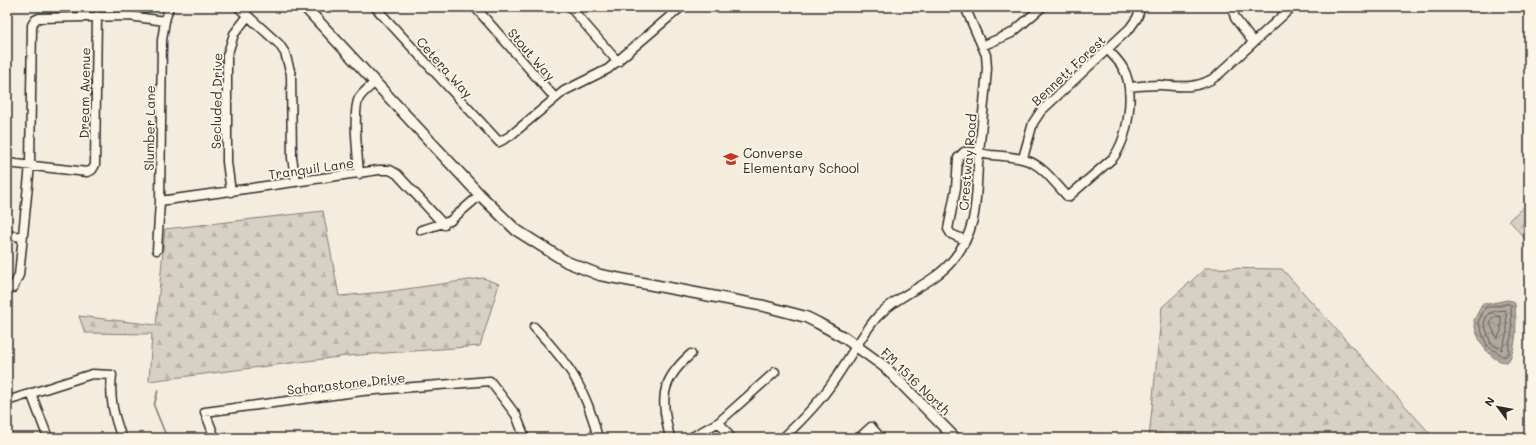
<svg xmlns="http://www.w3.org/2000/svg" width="1536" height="445" font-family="Mali,sans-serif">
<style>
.forest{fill:url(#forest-firs);stroke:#807e78}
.water{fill:url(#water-waves);stroke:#7a7771}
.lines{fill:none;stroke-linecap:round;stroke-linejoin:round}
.shore{stroke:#605e5a;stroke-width:1}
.stream{stroke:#7a7771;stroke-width:1.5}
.minor-casing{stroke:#2b2b2b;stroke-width:11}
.major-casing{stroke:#2b2b2b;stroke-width:13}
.minor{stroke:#fcf5e5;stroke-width:8}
.major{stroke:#fcf5e5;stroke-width:10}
.labels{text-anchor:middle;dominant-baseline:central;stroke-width:3.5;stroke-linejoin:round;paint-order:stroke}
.street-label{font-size:13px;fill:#2b2b2b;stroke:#fcf5e5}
.poi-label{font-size:13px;fill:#2b2b2b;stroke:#fcf5e5;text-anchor:start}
</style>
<defs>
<pattern id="forest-firs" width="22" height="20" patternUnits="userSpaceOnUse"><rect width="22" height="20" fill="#d6d1c4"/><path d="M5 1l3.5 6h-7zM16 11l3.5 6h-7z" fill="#b8b4a9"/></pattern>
<pattern id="water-waves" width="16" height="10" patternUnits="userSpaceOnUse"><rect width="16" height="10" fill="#afaaa0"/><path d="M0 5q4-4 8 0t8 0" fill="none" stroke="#8f8b83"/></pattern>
</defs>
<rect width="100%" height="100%" fill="#f4edde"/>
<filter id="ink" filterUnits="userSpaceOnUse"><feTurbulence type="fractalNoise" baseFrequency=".025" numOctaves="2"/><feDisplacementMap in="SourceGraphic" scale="8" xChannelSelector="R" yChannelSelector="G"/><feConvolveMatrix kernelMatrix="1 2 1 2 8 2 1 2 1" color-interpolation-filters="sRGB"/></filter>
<g filter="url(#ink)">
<!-- forest -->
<path class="forest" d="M1529 202V240H1526L1509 220Z
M323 211 339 296 385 292 483 278 499 284 480 346 347 356 149 381 152 334 85 333 79 316 156 325 165 229Z
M1206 268 1282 269 1434 438H1149L1162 307Z"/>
<!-- water -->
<path class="water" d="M1507 300 1513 301 1515 304C1516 323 1518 346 1508 362 1489 363 1475 337 1474 320L1483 303 1488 304Z"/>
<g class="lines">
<!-- shore -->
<path class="shore" d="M1508 304 1511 306 1512 332 1509 345V353L1505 357 1487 346 1478 322 1485 308Z
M1496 311 1505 310 1506 312 1507 332 1502 350 1491 344 1484 323 1488 314Z
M1499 316 1501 318V331L1497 339 1490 323 1492 319Z"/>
<!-- stream -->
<path class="stream" d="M158 390 154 406 167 438"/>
<!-- minor casing -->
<g class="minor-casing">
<path id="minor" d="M238 7 279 44 285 53 291 74 292 158 296 182
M375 7 499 142 510 136 564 91 608 69 681 7
M475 7 555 98
M570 7 618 62
M1232 7 1235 18 1253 42
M982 46 1012 33 1042 7
M1129 87C1139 86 1150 85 1160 85 1182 87 1200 89 1218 75L1292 7
M1023 158 1033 123 1041 111 1130 28 1137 18 1141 7
M7 163 87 172 92 170 95 165 97 16
M359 174C358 158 352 111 359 98 363 92 370 87 375 82
M231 192 227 162V56L234 34 248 16
M160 201 379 170H390L397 174 444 225
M421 230 450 221 480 195
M7 235 22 237
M965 240 951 234 948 229 956 188 958 158 964 152C973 151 982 154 991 155 1038 158 1038 164 1068 197L1113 158C1128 138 1136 91 1123 68 1119 61 1113 55 1107 49
M157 250 160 201 162 40 165 21 169 7
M13 288 19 275 30 165 32 25 35 20 39 18 129 16 165 21
M534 327C569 364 586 388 598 438
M31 393 48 438
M7 401 92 374 112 375C109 398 114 417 122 438
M719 422 731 438
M215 438 205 412 363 391 490 381 516 415 525 438
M670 438C661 399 659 382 691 354
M690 438 719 422 775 372
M783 438C801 421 819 403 833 382 848 361 860 337 877 317 898 294 932 285 952 261 981 227 975 193 979 152 982 124 985 96 987 68L986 55 965 7
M859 438 871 427 881 438"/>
</g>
<!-- major casing -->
<g class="major-casing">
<path id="major" d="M305 7 480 195 516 230 567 262 600 275 764 306 806 317 818 323 845 338 885 367 955 438"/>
</g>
<!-- minor -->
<use href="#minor" class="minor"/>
<!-- major -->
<use href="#major" class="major"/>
</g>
</g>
<!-- icons -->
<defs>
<g id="school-bare" transform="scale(1.2)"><path d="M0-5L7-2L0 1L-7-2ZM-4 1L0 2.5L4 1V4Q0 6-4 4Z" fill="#c8321e" stroke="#fcf5e5" stroke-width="2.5" paint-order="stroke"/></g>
</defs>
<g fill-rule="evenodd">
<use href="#school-bare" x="731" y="159"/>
</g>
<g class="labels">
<!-- street labels -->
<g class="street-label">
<text transform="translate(532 54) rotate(49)">Stout Way</text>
<text transform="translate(445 67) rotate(48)">Cetera Way</text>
<text transform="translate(1068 70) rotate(-43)">Bennett Forest</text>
<text transform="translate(84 93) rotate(-89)">Dream Avenue</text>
<text transform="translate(216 101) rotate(-89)">Secluded Drive</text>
<text transform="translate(149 128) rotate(-89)">Slumber Lane</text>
<text transform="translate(967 162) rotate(-85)">Crestway Road</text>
<text transform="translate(311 168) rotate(-8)">Tranquil Lane</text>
<text transform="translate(916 381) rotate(44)">FM 1516 North</text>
<text transform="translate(346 383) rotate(-6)">Saharastone Drive</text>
</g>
<!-- poi labels -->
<g class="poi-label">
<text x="743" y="152">Converse<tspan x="743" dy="15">Elementary School</tspan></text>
</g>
</g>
<!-- margin -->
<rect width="1536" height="445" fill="none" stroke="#fcf5e5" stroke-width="24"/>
<rect x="12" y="12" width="1512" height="421" fill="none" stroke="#2b2b2b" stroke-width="1.5" filter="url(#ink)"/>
<!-- north arrow -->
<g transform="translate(1498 407) rotate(302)" stroke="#fcf5e5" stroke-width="3" paint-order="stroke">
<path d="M0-3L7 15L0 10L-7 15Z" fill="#2b2b2b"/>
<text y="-6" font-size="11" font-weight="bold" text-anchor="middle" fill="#2b2b2b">N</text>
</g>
</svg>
